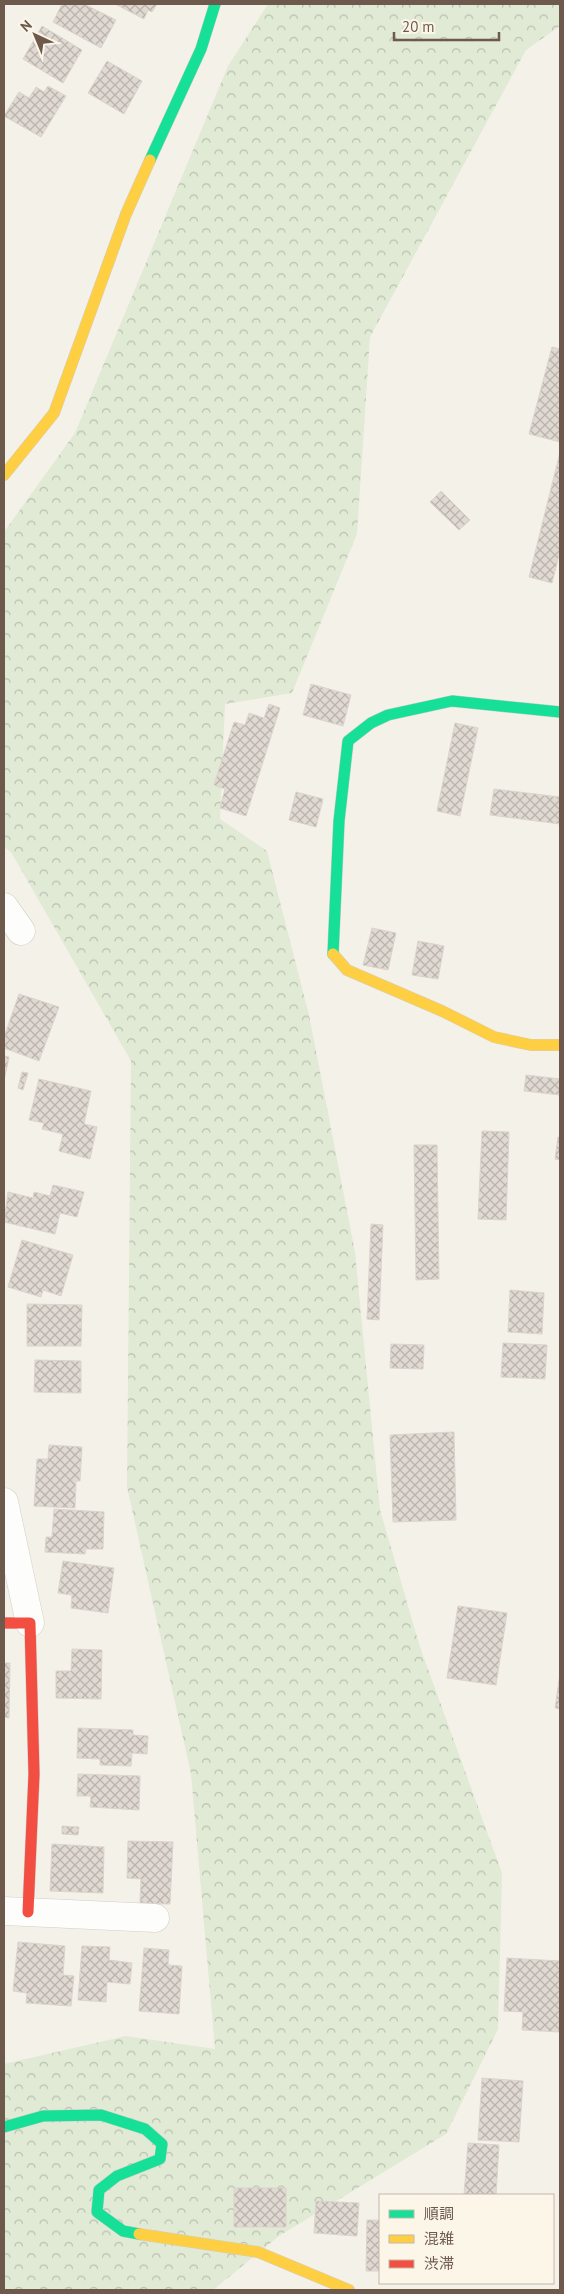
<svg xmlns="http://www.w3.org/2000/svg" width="564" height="2294" font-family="'PT Sans','Noto Sans JP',sans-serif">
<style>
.forest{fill:url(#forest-crowns)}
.building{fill:url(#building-cross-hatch);stroke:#dcd4cc}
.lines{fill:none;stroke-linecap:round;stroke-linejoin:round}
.street-casing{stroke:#d3cec7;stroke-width:29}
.fast-casing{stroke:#d3cdc6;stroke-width:12}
.slow-casing{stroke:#d3cdc6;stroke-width:12}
.jam-casing{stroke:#d3cdc6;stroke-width:12}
.street{stroke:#fdfdfc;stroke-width:28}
.fast{stroke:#16e098;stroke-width:11}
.slow{stroke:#ffcf43;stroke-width:11}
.jam{stroke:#f24e42;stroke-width:11}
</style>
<defs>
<pattern id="forest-crowns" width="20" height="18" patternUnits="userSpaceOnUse" patternTransform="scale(1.25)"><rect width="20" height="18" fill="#e0ead5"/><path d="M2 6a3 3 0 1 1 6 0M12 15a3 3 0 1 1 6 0" fill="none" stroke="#bac1af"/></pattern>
<pattern id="building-cross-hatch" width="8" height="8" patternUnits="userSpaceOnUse" patternTransform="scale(1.25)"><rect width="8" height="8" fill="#e0d9d2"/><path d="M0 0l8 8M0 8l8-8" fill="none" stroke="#bab3ad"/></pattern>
</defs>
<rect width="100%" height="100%" fill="#f4f1e9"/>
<!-- forest -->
<path class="forest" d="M268 4H560V26L526 50 370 337 357 534 292 693 225 704 220 819 267 851 309 1015 355 1252 380 1510 420 1647 502 1873 498 2029 446 2134 279 2236 213 2290H4V2064L126 2036 215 2049 191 1774 127 1487 131 1061 11 852 4 847V532L75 433 228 66Z"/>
<!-- building -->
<path class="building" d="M62 4H84L116 20 101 48 53 22Z
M115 4H157L152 12 148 10 144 19Z
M42 26 82 50 63 83 23 59Z
M107 61 142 81 124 114 88 93Z
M48 86 66 96 41 137 4 116 19 92 29 98 36 87 44 92Z
M552 347 560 349V442L529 434Z
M560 452V551L552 583 529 577Z
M441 491 470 520 459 530 430 502Z
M311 684 351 695 343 726 303 715Z
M269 704 280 708 246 816 220 808 225 789 214 785 234 722 245 725 249 713 264 718Z
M455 723 478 728 460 816 437 811Z
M494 789 560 797V824L490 815Z
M296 792 323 799 316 827 289 820Z
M372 928 396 933 388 970 363 965Z
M418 941 444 946 438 979 412 975Z
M19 994 59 1007 39 1061 4 1048V1037Z
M4 1056 9 1057 4 1081Z
M22 1072 28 1073 23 1090 18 1088Z
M526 1075 560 1079V1095L524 1091Z
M39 1079 91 1091 84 1124 97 1127 90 1159 59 1151 63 1134 42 1129 44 1123 29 1120Z
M482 1131 509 1132 506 1220 478 1219Z
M558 1137H560V1160L555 1159Z
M414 1145H437L439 1279 416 1280Z
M53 1185 84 1192 77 1217 60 1213 55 1234 4 1222 8 1192 33 1198 34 1192 50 1196Z
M371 1224 383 1225 379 1320 367 1319Z
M22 1240 73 1255 61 1296 43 1290 41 1297 8 1287Z
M510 1290 544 1293 542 1334 508 1332Z
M27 1304 82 1305 81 1346H27Z
M503 1343 547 1345 545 1379 501 1377Z
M391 1344 424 1345 423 1369 390 1368Z
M35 1360 81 1361V1393L34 1392Z
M454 1432 456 1520 393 1522 390 1435Z
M49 1445 82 1447 80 1481H76L75 1508 34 1506 37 1459H48Z
M54 1509 104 1512 103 1549H86L85 1554 45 1552 46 1537H52Z
M63 1561 114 1568 108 1613 71 1608 72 1595 58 1593Z
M458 1606 507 1613 496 1685 447 1678Z
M72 1649 102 1650 101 1699 56 1698V1671H71Z
M4 1663H10L9 1718 4 1717Z
M560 1673V1709L555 1708Z
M78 1728 133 1730V1735L148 1736 147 1754 132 1753 131 1766 100 1765V1759L77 1758Z
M78 1774 140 1776 139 1810 90 1807 91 1796H77Z
M62 1826 79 1827 78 1835 62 1834Z
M128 1841 173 1842 170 1904 140 1903 141 1879 127 1878Z
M52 1844 104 1847 103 1893 50 1891Z
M18 1942 65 1946 63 1975 74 1976 71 2006 26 2003 27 1993 13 1991Z
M82 1946 110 1947 109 1960 132 1963 130 1984 107 1982 106 2002 78 2000Z
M144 1948 169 1950 168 1965 182 1966 179 2014 139 2011Z
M507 1958 560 1961V2032L522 2030 523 2012 504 2011Z
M482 2078 523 2081 519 2142 478 2140Z
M468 2143 499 2145 496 2195H464Z
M234 2188H286V2227H234Z
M316 2201 359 2203 357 2236 314 2233Z
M367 2220H380V2271H366Z"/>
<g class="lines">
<!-- street casing -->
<g class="street-casing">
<path id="street" d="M4 907 21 931
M4 1502 30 1623
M4 1911 155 1918"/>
</g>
<!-- fast casing -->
<g class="fast-casing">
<path id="fast" d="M150 160 201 49 215 4
M333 954 339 821 348 741 371 723 388 715 452 701 560 712
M4 2127 43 2116 101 2115 145 2129 162 2144 160 2159 117 2176 99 2190 97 2212 123 2231 139 2234"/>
</g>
<!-- slow casing -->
<g class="slow-casing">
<path id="slow" d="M4 475 54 413 126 214 150 160
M333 954 347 970 442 1011 494 1037 531 1045H560
M139 2234 258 2252 349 2290"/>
</g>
<!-- jam casing -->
<g class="jam-casing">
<path id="jam" d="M4 1623H30L34 1774 28 1912"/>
</g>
<!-- street -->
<use href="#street" class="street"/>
<!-- fast -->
<use href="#fast" class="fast"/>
<!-- slow -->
<use href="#slow" class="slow"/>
<!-- jam -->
<use href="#jam" class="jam"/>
</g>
<!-- border -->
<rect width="564" height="2294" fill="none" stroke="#6d5a4d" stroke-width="10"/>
<!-- legend -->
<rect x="379" y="2194" width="175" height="90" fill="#fcf6e9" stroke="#c3b8ab"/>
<rect x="389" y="2210" width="25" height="8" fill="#16e098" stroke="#c3b8ab"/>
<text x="424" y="2219" font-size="15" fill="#6d5a4d">順調</text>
<rect x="389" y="2235" width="25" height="8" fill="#ffcf43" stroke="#c3b8ab"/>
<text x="424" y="2244" font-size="15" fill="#6d5a4d">混雑</text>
<rect x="389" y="2260" width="25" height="8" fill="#f24e42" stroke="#c3b8ab"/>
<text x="424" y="2269" font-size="15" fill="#6d5a4d">渋滞</text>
<!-- north arrow -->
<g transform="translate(35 35) rotate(316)" stroke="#fcf6e9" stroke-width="4" paint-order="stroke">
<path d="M0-4L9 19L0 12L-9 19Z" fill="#6d5a4d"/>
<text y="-8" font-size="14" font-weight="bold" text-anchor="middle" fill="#6d5a4d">N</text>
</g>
<!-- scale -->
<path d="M394 32v8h105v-8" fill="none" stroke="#6d5a4d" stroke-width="2.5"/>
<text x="402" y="32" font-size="15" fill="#6d5a4d" stroke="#fcf6e9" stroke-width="4" paint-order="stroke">20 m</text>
</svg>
